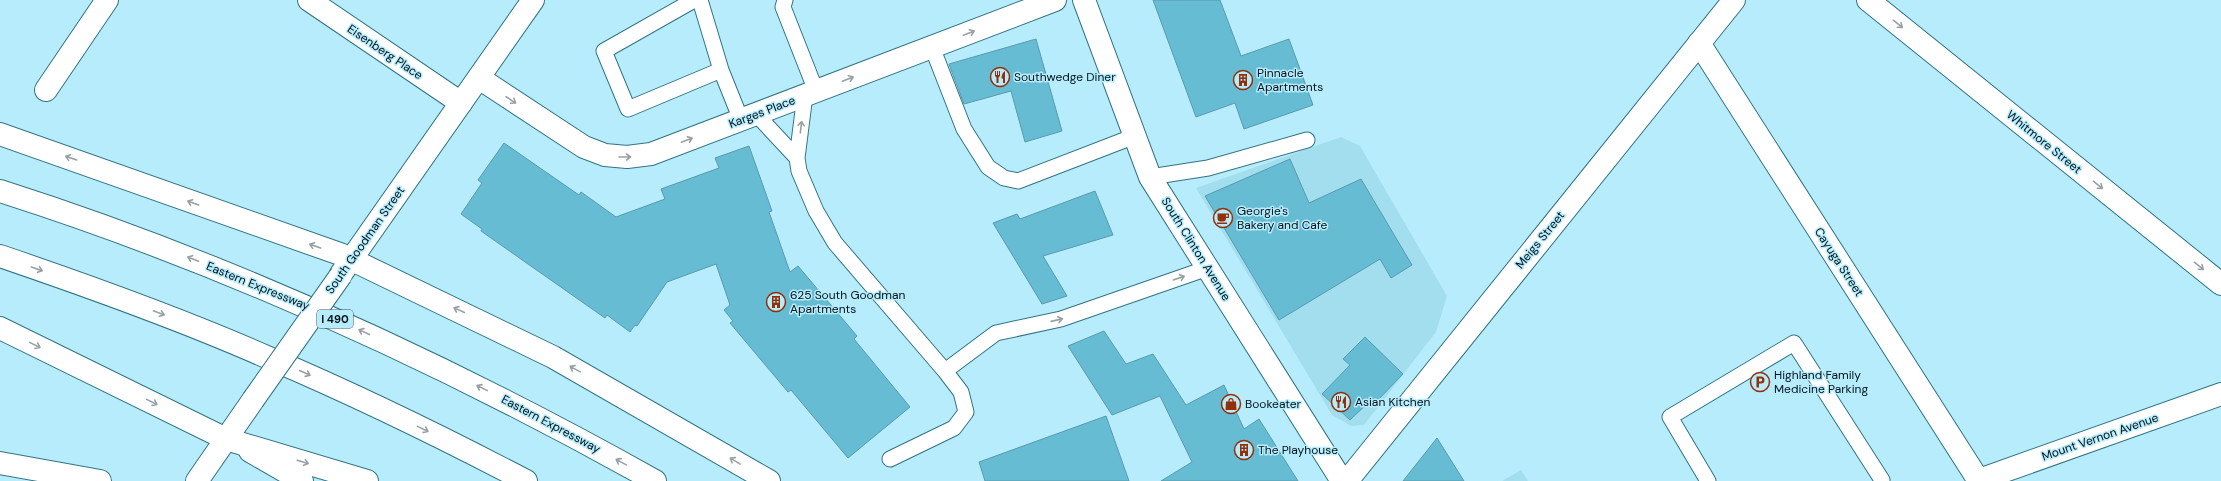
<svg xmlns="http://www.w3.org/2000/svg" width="2221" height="481" font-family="'DM Sans',sans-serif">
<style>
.built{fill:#a3deef}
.building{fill:#66bcd3;stroke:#599aad}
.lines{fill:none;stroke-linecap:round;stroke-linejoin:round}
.service-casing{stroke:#317485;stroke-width:17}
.minor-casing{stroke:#317485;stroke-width:24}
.tertiary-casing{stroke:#317485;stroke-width:24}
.secondary-casing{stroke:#317485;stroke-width:24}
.motorway-casing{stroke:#317485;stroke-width:24}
.service{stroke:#fff;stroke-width:15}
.minor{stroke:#fff;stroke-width:22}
.tertiary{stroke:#fff;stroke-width:22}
.secondary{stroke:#fff;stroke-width:22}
.motorway{stroke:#fff;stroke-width:22}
.secondary-bridge-casing{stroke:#317485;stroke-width:24;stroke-linecap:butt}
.secondary-bridge{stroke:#fff;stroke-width:22}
.oneway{stroke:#99a0a3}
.labels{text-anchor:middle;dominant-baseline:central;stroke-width:3;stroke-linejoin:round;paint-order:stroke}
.shield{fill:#b7ecfc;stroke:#37535d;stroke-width:1}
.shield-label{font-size:11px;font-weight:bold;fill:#001219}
.street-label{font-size:12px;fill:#001219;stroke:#b7ecfc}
.poi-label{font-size:12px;fill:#001219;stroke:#b7ecfc;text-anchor:start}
</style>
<rect width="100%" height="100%" fill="#b7ecfc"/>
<!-- built -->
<path class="built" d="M1341 137 1360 146 1447 296 1436 332 1364 425 1351 426 1332 415 1196 188Z
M1521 470 1528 481H1502Z"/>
<!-- building -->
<path class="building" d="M1153 0H1220L1241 56 1289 39 1313 105 1244 129 1235 103 1196 117Z
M1036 39 1062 131 1025 142 1011 91 964 104 949 64Z
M504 143 579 195 581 192 616 217 665 199 661 189 719 168 715 158 749 146 772 211 769 212 790 272 798 266 857 336 854 339 910 407 848 458 791 390 788 392 730 323 733 321 724 310 730 305 716 264 667 282 637 326 635 325 630 332 607 315 605 318 481 231 482 229 461 214 482 183 478 180Z
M1290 159 1309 203 1361 179 1412 265 1391 278 1380 259 1279 320 1205 196Z
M1095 191 1113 235 1043 256 1067 296 1042 304 993 223 1017 214 1020 219Z
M1104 331 1126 364 1153 354 1186 405 1224 385 1244 429 1259 419 1298 481H1161L1192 462 1160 396 1112 415 1068 346Z
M1365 337 1403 374 1376 402 1373 398 1350 420 1322 394 1350 365 1343 359Z
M1106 416 1129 481H985L979 462Z
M1437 438 1464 481H1403Z"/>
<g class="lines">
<!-- service casing -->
<g class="service-casing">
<path id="service" d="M694 0 604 51 628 109 721 70
M700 0 721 70 741 120
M785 0 783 7 816 91
M932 47 964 129 988 167 1004 178 1018 181 1135 136
M805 95 797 158 799 171 816 211 835 243 945 371 996 333 1061 319 1208 268
M756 114 797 158
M1150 177 1208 168 1307 140
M890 459 954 428 966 412 961 392 945 371
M1708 481 1670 417 1794 343 1882 480"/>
</g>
<!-- minor casing -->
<g class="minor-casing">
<path id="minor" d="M309 0 461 103
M1868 0 2221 284
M1699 43 1979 481
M479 78 584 147 605 155 627 157 651 154 1055 0
M46 90 107 0
M0 463 100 481
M1979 480 2221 394"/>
</g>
<!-- tertiary casing -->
<g class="tertiary-casing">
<path id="tertiary" d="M1084 0 1150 177 1342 481
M250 451 302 481
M1347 481 1734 0"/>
</g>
<!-- secondary casing -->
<g class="secondary-casing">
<path id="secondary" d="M341 274 533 0
M197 481 253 400"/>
</g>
<!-- motorway casing -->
<g class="motorway-casing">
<path id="motorway" d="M0 134 340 254 553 357 769 481
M0 191C229 264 446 364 655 481
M0 256C91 287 181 319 269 358 356 395 442 437 526 481
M0 328 226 439 367 481"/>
</g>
<!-- service -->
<use href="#service" class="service"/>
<!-- minor -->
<use href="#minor" class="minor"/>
<!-- tertiary -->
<use href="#tertiary" class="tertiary"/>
<!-- secondary -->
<use href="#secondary" class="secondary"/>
<!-- motorway -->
<use href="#motorway" class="motorway"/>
<!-- secondary-bridge casing -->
<g class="secondary-bridge-casing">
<path id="secondary-bridge" d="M253 400 341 275"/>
</g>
<!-- secondary-bridge -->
<use href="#secondary-bridge" class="secondary-bridge"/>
</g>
<!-- one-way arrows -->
<defs><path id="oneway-shaft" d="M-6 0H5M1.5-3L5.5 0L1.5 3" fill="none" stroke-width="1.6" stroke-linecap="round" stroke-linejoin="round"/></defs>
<g class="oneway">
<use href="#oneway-shaft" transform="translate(1898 24) rotate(39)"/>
<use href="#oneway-shaft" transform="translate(969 33) rotate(-21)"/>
<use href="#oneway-shaft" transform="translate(848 79) rotate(-21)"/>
<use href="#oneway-shaft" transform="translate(511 100) rotate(34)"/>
<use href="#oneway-shaft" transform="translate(801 127) rotate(-83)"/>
<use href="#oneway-shaft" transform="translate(687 140) rotate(-21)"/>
<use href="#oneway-shaft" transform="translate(625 157)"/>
<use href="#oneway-shaft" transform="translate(71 158) rotate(-161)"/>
<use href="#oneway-shaft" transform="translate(2098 185) rotate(39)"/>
<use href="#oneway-shaft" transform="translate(193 203) rotate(-160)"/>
<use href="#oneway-shaft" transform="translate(315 246) rotate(-161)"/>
<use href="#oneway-shaft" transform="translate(193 259) rotate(-159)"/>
<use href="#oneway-shaft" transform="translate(2199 266) rotate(39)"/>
<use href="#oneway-shaft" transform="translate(37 269) rotate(19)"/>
<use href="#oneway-shaft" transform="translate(1179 278) rotate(-19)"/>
<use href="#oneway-shaft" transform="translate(459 310) rotate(-155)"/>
<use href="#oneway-shaft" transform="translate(159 313) rotate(21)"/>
<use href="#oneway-shaft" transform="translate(1057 320) rotate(-13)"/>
<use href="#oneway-shaft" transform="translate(364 332) rotate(-155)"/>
<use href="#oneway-shaft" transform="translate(35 345) rotate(26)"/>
<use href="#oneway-shaft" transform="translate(575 369) rotate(-151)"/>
<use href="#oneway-shaft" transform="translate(305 373) rotate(24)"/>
<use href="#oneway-shaft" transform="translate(482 388) rotate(-154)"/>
<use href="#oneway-shaft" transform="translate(152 402) rotate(26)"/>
<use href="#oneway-shaft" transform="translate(423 429) rotate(26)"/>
<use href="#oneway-shaft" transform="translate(735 461) rotate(-149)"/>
<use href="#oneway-shaft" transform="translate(303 462) rotate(17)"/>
<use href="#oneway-shaft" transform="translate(621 462) rotate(-151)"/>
</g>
<!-- icons -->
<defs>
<g id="restaurant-ring" transform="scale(1)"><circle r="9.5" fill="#b7ecfc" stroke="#952f08" stroke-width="1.5"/><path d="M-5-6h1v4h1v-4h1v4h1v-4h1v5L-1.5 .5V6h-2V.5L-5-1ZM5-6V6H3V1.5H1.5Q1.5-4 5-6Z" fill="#952f08"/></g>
<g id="building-ring" transform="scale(1)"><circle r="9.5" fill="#b7ecfc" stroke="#952f08" stroke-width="1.5"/><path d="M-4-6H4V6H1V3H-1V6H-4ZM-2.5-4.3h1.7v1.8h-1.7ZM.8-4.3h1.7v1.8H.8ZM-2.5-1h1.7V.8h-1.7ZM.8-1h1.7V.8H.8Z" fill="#952f08"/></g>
<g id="cafe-ring" transform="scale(1)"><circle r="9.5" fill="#b7ecfc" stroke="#952f08" stroke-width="1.5"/><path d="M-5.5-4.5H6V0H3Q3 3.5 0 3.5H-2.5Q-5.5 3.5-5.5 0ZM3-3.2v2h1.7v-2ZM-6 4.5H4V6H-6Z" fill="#952f08"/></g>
<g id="parking-ring" transform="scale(1)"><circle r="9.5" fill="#b7ecfc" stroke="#952f08" stroke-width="1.5"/><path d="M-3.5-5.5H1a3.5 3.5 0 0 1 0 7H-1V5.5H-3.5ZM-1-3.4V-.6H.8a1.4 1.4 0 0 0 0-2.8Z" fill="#952f08"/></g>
<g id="shop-ring" transform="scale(1)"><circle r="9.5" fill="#b7ecfc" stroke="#952f08" stroke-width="1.5"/><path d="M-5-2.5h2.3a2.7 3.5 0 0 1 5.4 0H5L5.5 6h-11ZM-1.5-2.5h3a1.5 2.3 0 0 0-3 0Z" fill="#952f08"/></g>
</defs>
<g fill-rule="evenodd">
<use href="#restaurant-ring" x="1000" y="77"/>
<use href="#building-ring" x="1243" y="80"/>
<use href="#cafe-ring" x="1223" y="218"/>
<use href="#building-ring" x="776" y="302"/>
<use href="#parking-ring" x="1760" y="382"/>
<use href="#restaurant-ring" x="1341" y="402"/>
<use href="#shop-ring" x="1231" y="404"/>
<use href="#building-ring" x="1244" y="450"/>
</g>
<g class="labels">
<!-- shield labels -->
<rect class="shield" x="317" y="310" width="36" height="18" rx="3"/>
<g class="shield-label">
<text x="335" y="319">I 490</text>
</g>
<!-- street labels -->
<g class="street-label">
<text transform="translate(385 52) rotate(34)">Eisenberg Place</text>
<text transform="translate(762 112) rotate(-21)">Karges Place</text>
<text transform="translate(2044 142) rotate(39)">Whitmore Street</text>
<text transform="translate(365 240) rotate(-55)">South Goodman Street</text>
<text transform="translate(1540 240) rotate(-51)">Meigs Street</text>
<text transform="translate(1196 249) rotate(58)">South Clinton Avenue</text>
<text transform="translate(1839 262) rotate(57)">Cayuga Street</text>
<text transform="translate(258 286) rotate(22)">Eastern Expressway</text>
<text transform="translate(551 424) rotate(28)">Eastern Expressway</text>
<text transform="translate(2100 437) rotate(-19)">Mount Vernon Avenue</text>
</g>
<!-- poi labels -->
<g class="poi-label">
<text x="1257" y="73">Pinnacle<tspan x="1257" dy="14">Apartments</tspan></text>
<text x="1014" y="77">Southwedge Diner</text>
<text x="1237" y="211">Georgie's<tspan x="1237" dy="14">Bakery and Cafe</tspan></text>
<text x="790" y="295">625 South Goodman<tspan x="790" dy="14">Apartments</tspan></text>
<text x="1774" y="375">Highland Family<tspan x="1774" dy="14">Medicine Parking</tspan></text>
<text x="1355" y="402">Asian Kitchen</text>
<text x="1245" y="404">Bookeater</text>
<text x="1258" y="450">The Playhouse</text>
</g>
</g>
</svg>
